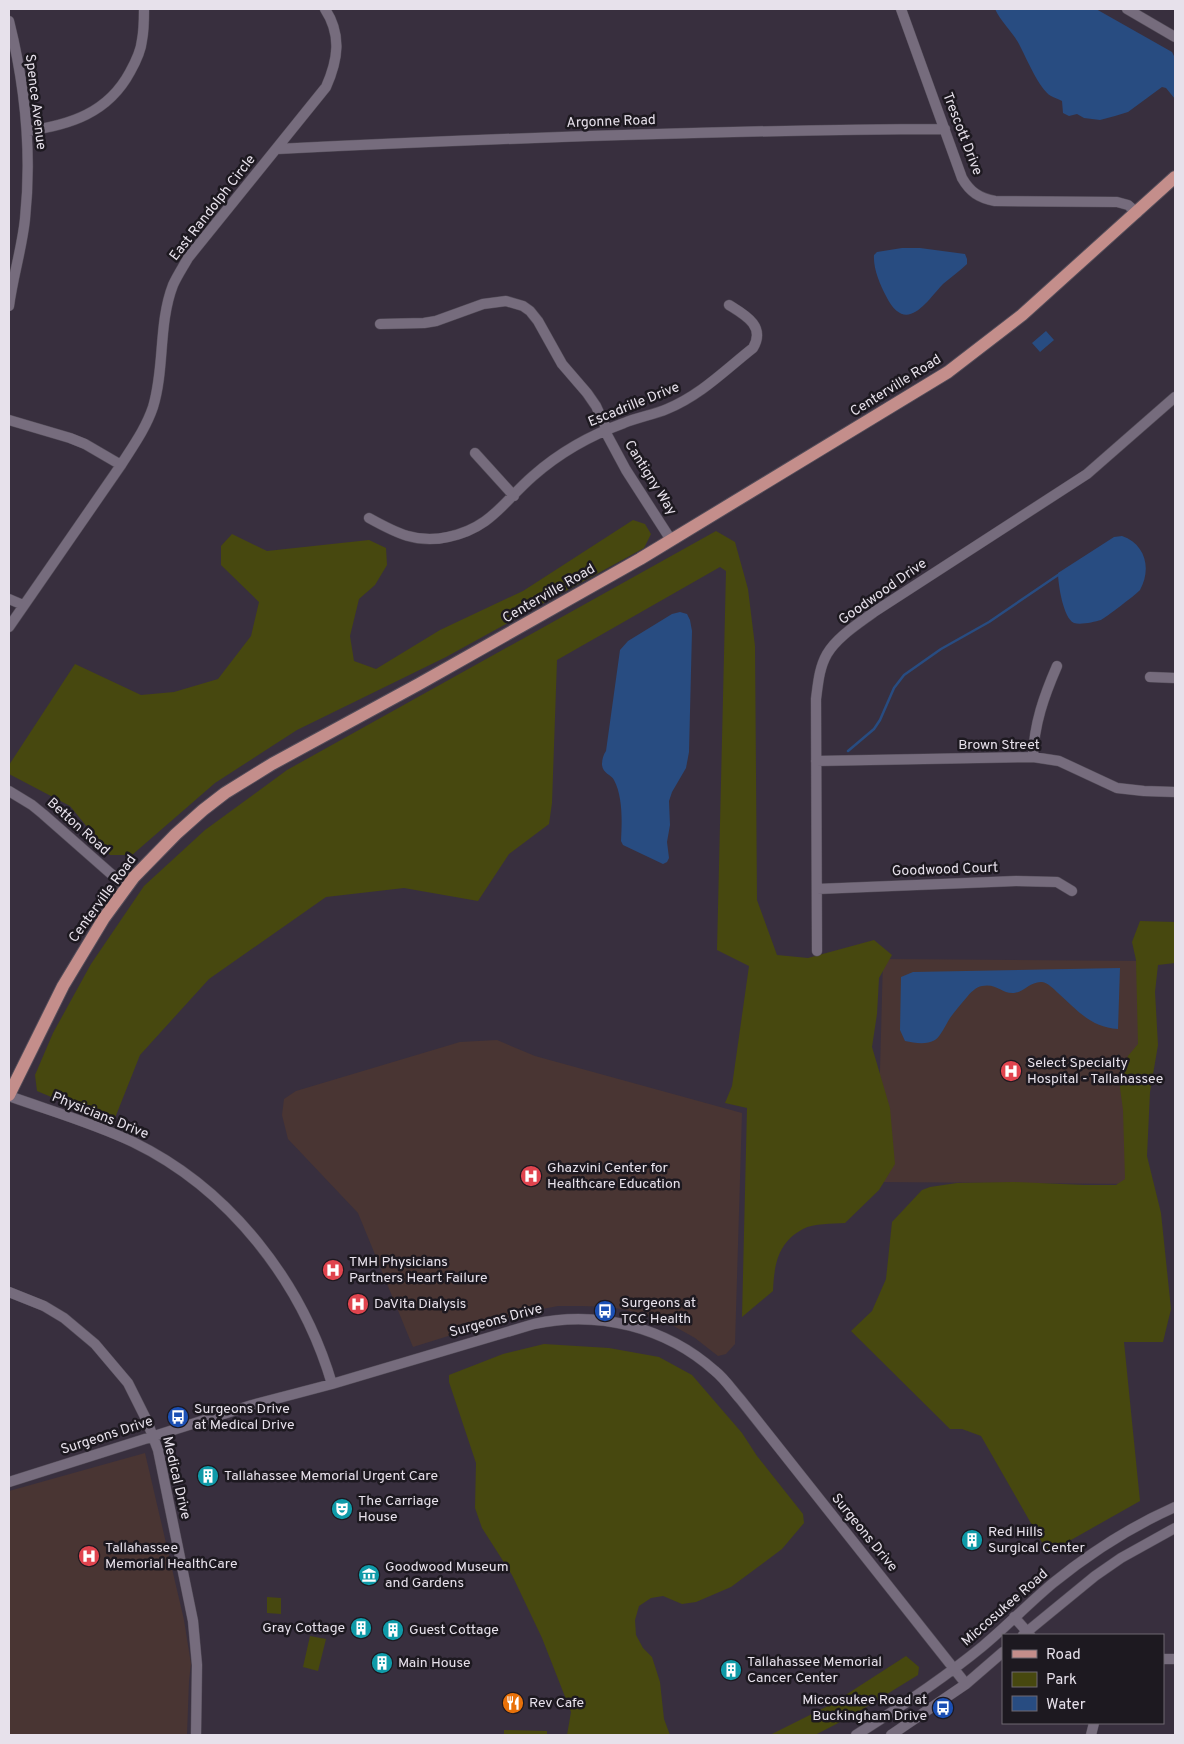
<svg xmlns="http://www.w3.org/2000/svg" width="1184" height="1744" font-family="Overpass,sans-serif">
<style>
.medical{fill:#493533}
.green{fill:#47480f}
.water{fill:#284c81}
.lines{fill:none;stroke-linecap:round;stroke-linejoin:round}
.stream{stroke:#284c81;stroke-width:2.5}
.minor-casing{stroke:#534c58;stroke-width:11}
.major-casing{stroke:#534c58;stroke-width:14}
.minor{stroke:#766c7d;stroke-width:10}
.major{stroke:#c48e8b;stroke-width:12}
.labels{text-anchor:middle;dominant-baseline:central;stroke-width:5;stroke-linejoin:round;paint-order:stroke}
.street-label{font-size:14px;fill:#e7e1eb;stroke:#1d1920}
.poi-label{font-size:14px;fill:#e7e1eb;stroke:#1d1920;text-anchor:start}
</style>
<rect width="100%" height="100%" fill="#382f3e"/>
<!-- medical -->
<path class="medical" d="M883 959 1142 961 1141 1184 877 1182Z
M497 1040 535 1056 742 1113 735 1344 726 1354 718 1356 695 1338 672 1325 639 1313 611 1307 581 1306H558L522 1313 413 1347 358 1213 288 1139 282 1115 284 1099 296 1091 460 1042Z
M145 1453 184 1620 191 1664 189 1681 187 1735H9V1491Z"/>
<!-- green -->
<path class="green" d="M633 520 645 524 651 534 644 548 446 657 297 730 215 783 132 855H110L70 806 9 774V765L75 664 141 695 174 692 218 679 251 636 259 602 221 565V546L232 534 267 551 369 540 386 548 387 565 375 585 359 599 350 636 354 661 376 669 440 630 523 591Z
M716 531 735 542 748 589 755 646 757 900 777 955 808 958 874 940 892 955 879 978 877 1014 872 1047 890 1108 895 1164 879 1190 845 1223C832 1224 814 1223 803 1229 778 1242 774 1265 773 1291L742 1317 747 1108 725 1103 732 1086 749 966 717 950 726 571 720 567 557 660 552 803 549 824 509 854 478 901 404 888 326 897 209 979 140 1055 113 1123 37 1091 35 1075 53 1033 91 964 144 886 205 830 287 770Z
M1140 921 1175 922V963L1158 965 1155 992 1158 1045 1150 1092 1147 1156 1161 1213 1171 1309 1163 1342H1124L1140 1501 1048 1553 981 1436 962 1429H950L851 1331 872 1311 886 1279 892 1222 922 1190 930 1187 957 1183 1014 1182 1085 1185H1116L1125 1179 1123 1110 1120 1088 1121 1072 1128 1056 1138 1044 1136 960 1132 942Z
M544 1344 609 1348 659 1357 692 1375 742 1433 757 1456 803 1514 804 1523 782 1549 731 1587 696 1602 682 1604 663 1596 651 1598 639 1606 635 1620 636 1635 643 1648 652 1657 660 1682 664 1719 670 1735H567L571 1712 542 1638 512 1575 482 1528 475 1508 476 1463 449 1382V1375L503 1354Z
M267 1597 281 1598V1614L267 1613Z
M310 1636 326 1639 318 1671 303 1667Z
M906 1656 919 1667 918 1675 848 1718 815 1735H770L830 1705Z
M504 1730 547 1731V1735H504Z"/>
<!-- water -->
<path class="water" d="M995 9H1096L1172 52 1175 58V99L1166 88 1162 87 1128 112 1115 116 1100 120 1084 118 1077 114 1069 116 1063 113 1062 101C1059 99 1054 98 1051 96 1039 89 1026 57 1019 44 1012 31 1001 22 995 9Z
M902 248H920L965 254 967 259V264C960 271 951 277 943 284 926 302 906 336 886 296 880 285 873 268 874 255L877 252Z
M1046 331 1054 340 1040 352 1032 343Z
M1122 536C1145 544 1152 568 1140 590 1138 593 1105 618 1101 620 1094 622 1081 625 1074 623 1063 618 1058 583 1058 573L1114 537Z
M680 612 687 614 690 620 692 631 689 752 686 768 672 792 669 801 670 825 667 842 669 858 667 862 663 864 623 845 621 841C622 822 623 797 614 780 611 774 603 774 602 765 602 760 603 755 606 751L620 650 628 641 672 614Z
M1120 968 1118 1029C1090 1027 1077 1010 1058 993 1054 989 1048 983 1042 982 1031 981 1024 992 1014 993 1002 994 997 983 982 986 976 987 970 993 967 997 961 1004 955 1011 950 1018 946 1024 941 1036 935 1040 926 1045 915 1043 905 1041L900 1030 901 977 913 972Z"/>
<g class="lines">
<!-- stream -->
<path class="stream" d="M848 751 874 729 880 720 894 688 904 675 941 649 989 622 1058 575"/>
<!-- minor casing -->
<g class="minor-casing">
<path id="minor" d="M901 9 962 178C970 192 979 198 995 201L1117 202 1128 205 1137 213
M1127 9 1175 37
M9 21C25 85 32 152 25 219 22 248 13 276 9 306
M27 131C70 125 108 113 130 72 135 63 141 51 142 40 144 30 144 19 144 9
M277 149C500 138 722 130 945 129
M380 324 424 323 436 321 483 304 506 301 523 306 530 311 538 321 562 364 587 393 596 406 607 430
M9 420 70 438 85 444 121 465
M605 431 626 470 671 540
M475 453 514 496
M369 518C396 533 417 544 448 537 491 528 503 502 533 476 559 453 591 435 624 423 638 417 653 415 667 409 701 395 725 370 753 348 766 326 745 315 729 305
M9 599 23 605
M9 627 121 465C133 446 146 428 153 407 165 368 158 324 173 285 177 276 183 267 188 258L326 87C338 60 342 35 325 9
M1150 677 1175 678
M1033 757C1034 724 1044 696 1057 666
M816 761 1033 757 1059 761 1117 788 1144 791 1175 792
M9 791 32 805 43 814 126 887
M817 889 1016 881 1057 882 1072 891
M817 951 816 699C818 684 819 668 827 654 837 637 858 624 874 612L1087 474 1175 397
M9 1096C51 1111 93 1123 133 1142 230 1189 302 1282 332 1384
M9 1292 44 1306 64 1318 95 1344 128 1383 147 1421 158 1450 193 1621 197 1665 196 1735
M9 1482 252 1405 332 1384 534 1324C598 1310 666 1327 715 1371 725 1379 732 1390 741 1400L966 1684
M1014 1617 1030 1635
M1023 1635 1095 1576 1121 1558 1175 1528
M1163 1659H1175
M856 1735C899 1708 943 1679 983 1646 1007 1626 1029 1603 1053 1583 1090 1553 1132 1526 1175 1507
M891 1735 966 1684 1003 1652
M1091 1735 1094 1723"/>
</g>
<!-- major casing -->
<g class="major-casing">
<path id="major" d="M9 1095 63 986 104 918 134 877 176 834 203 810 225 793 272 764 419 684 640 559 948 372 1022 315 1175 177"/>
</g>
<!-- minor -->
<use href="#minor" class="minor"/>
<!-- major -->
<use href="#major" class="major"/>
</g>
<!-- icons -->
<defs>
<g id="hospital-disc" transform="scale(1.125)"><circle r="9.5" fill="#e0444e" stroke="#1d1920"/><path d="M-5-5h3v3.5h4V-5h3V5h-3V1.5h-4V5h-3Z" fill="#fff"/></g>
<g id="bus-disc" transform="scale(1.125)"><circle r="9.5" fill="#1a4fb4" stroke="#1d1920"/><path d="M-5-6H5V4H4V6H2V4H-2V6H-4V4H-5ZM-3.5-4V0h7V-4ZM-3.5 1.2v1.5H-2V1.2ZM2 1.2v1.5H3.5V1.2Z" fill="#fff"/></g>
<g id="building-disc" transform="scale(1.125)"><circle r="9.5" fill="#0f9aa8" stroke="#1d1920"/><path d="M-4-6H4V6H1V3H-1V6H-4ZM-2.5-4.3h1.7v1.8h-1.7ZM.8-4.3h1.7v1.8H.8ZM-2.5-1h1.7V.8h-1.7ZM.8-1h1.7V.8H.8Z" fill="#fff"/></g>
<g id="theatre-disc" transform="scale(1.125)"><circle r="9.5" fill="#0f9aa8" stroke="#1d1920"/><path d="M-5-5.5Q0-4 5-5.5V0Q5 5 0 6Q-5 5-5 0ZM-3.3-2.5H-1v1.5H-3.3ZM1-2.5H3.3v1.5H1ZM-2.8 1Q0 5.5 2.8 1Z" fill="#fff"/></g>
<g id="museum-disc" transform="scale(1.125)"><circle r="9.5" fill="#0f9aa8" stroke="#1d1920"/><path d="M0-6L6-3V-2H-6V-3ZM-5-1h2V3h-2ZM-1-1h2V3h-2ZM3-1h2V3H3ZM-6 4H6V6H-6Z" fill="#fff"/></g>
<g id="restaurant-disc" transform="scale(1.125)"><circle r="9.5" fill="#e8710a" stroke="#1d1920"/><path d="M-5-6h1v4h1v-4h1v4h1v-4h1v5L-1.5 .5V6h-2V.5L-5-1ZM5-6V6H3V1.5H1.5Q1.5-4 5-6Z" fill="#fff"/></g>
</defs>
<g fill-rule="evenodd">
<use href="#hospital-disc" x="1011" y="1071"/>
<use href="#hospital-disc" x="531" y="1176"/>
<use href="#hospital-disc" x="333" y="1270"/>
<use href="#hospital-disc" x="358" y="1304"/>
<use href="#bus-disc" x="605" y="1311"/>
<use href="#bus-disc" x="178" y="1417"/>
<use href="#building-disc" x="208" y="1476"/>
<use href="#theatre-disc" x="342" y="1509"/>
<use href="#building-disc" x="972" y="1540"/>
<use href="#hospital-disc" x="89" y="1556"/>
<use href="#museum-disc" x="369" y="1575"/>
<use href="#building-disc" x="361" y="1628"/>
<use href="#building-disc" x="393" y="1630"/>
<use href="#building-disc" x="382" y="1663"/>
<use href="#building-disc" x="731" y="1670"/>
<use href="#restaurant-disc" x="513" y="1703"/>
<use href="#bus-disc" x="943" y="1708"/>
</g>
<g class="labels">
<!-- street labels -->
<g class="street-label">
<text transform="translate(35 102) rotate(83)">Spence Avenue</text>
<text transform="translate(611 122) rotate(-2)">Argonne Road</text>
<text transform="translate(962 134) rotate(69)">Trescott Drive</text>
<text transform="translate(213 208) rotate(-52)">East Randolph Circle</text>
<text transform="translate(896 386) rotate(-32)">Centerville Road</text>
<text transform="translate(634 405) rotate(-22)">Escadrille Drive</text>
<text transform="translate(650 478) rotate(58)">Cantigny Way</text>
<text transform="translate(883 592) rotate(-35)">Goodwood Drive</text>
<text transform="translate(549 594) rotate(-30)">Centerville Road</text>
<text x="999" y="745">Brown Street</text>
<text transform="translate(78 827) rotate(42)">Betton Road</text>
<text transform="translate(945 870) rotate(-2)">Goodwood Court</text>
<text transform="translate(103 899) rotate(-54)">Centerville Road</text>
<text transform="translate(100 1116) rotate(22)">Physicians Drive</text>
<text transform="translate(496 1321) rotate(-15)">Surgeons Drive</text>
<text transform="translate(107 1436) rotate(-18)">Surgeons Drive</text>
<text transform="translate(176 1478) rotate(77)">Medical Drive</text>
<text transform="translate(864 1533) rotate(51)">Surgeons Drive</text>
<text transform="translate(1005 1608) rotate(-41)">Miccosukee Road</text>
</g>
<!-- poi labels -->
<g class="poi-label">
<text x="1027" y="1063">Select Specialty<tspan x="1027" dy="16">Hospital - Tallahassee</tspan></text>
<text x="547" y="1168">Ghazvini Center for<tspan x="547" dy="16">Healthcare Education</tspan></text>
<text x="349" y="1262">TMH Physicians<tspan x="349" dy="16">Partners Heart Failure</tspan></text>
<text x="621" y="1303">Surgeons at<tspan x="621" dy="16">TCC Health</tspan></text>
<text x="374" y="1304">DaVita Dialysis</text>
<text x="194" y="1409">Surgeons Drive<tspan x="194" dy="16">at Medical Drive</tspan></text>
<text x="224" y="1476">Tallahassee Memorial Urgent Care</text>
<text x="358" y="1501">The Carriage<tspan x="358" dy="16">House</tspan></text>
<text x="988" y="1532">Red Hills<tspan x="988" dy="16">Surgical Center</tspan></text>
<text x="105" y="1548">Tallahassee<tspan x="105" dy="16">Memorial HealthCare</tspan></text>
<text x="385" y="1567">Goodwood Museum<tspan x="385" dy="16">and Gardens</tspan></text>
<text x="345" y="1628" text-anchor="end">Gray Cottage</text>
<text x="409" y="1630">Guest Cottage</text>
<text x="747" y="1662">Tallahassee Memorial<tspan x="747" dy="16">Cancer Center</tspan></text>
<text x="398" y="1663">Main House</text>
<text x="927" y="1700" text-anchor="end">Miccosukee Road at<tspan x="927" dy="16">Buckingham Drive</tspan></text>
<text x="529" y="1703">Rev Cafe</text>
</g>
</g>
<!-- border -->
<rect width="1184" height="1744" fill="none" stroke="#e7e1eb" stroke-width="20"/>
<!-- legend -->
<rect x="1002" y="1634" width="162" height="90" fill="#1d1920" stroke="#6e6971"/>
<rect x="1012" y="1650" width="25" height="8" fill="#c48e8b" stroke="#6e6971"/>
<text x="1046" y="1659" font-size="15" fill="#e7e1eb">Road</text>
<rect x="1012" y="1672" width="25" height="15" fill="#47480f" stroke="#6e6971"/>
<text x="1046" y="1684" font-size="15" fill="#e7e1eb">Park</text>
<rect x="1012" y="1696" width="25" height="15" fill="#284c81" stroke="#6e6971"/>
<text x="1046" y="1709" font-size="15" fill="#e7e1eb">Water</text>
</svg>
